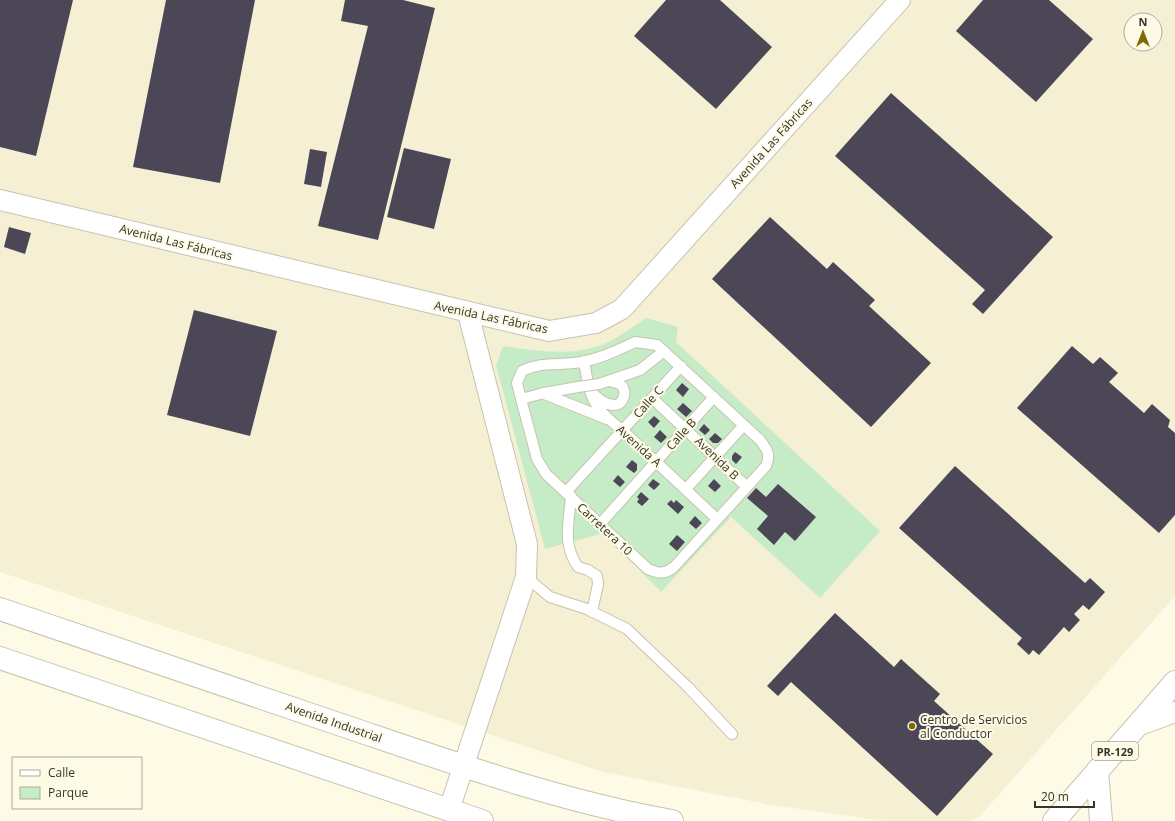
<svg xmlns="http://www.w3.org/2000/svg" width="1175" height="821" font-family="'Open Sans',sans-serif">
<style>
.built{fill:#f5f0d4;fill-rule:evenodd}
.green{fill:#c6ecc7}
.building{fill:#4c4757}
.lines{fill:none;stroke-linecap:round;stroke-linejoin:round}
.service-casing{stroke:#c6c3af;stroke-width:12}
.minor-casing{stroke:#c6c3af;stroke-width:22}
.tertiary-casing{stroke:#c6c3af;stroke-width:24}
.primary-casing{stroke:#c6c3af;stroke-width:24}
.service{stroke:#fff;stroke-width:10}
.minor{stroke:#fff;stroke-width:20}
.tertiary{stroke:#fff;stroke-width:22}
.primary{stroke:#fff;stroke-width:22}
.service-bridge-casing{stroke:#c6c3af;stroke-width:12;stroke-linecap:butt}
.service-bridge{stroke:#fff;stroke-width:10}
.poi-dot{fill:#816a03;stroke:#fdfae5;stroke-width:1.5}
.labels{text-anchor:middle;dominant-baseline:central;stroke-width:4;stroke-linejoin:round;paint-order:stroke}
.shield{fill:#fdfae5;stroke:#727064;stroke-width:1}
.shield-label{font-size:11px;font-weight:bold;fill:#36352d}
.street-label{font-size:12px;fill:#36352d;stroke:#fdfae5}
.poi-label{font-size:12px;fill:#36352d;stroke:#fdfae5;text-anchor:start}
</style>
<rect width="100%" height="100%" fill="#fdfae5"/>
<!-- built -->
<path class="built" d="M0 0H1175V596L979 817 970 821H884L766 804 603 772 0 572ZM1131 20H1155V44H1131Z"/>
<!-- green -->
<path class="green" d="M646 318 678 327 676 342 880 531 820 598 731 517 661 592 604 533 545 549 496 365 503 346C535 351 571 357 604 344 618 338 632 327 646 318Z"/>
<!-- building -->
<path class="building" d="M0 0H73L36 156 0 147Z
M166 0H255L220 183 133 167Z
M345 0H403L435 8 378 240 318 226 368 26 341 21Z
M666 0H720L772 47 716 109 634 36Z
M983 0H1049L1093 39 1036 102 956 31Z
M891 93 1053 237 983 314 972 304 985 290 835 156Z
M404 148 451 159 434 229 387 217Z
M310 149 327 152 321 187 304 184Z
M770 217 827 269 833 262 875 300 869 306 931 363 871 427 712 279Z
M9 227 31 233 25 254 4 247Z
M194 310 277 331 250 436 167 415Z
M1072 346 1093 364 1100 357 1118 373 1109 382 1144 413 1152 404 1170 420 1168 427 1175 433V515L1159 533 1017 408Z
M682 383 689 389 683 397 676 390Z
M683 403 692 411 686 417 677 409Z
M654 416 660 421 654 428 648 422Z
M704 424 710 430 705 435 699 430Z
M660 430 667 437 661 443 654 437Z
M715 433 722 439 718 443H713L709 439Z
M735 452 742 457 736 464 732 460V456Z
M632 460 637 464V470L634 473 626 467Z
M955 466 1085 583 1090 578 1105 592 1089 610 1083 605 1074 614 1080 620 1069 632 1064 627 1039 655 1033 650 1029 655 1017 644 1022 638 899 528Z
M618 475 625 482 620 487 613 481Z
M653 479 660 484 654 490 648 485Z
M714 479 721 486 715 492 708 486Z
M778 484 816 517 795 541 785 532 774 545 757 529 768 516 747 498 756 488 766 497Z
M641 492 649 499 642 506 637 502 639 499 637 497Z
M671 500 674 503 676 500 684 507 678 514 667 504Z
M695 516 702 523 696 529 689 523Z
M677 535 685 542 677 551 669 544Z
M835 613 894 667 901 659 940 694 934 701 993 754 937 816 791 682 778 696 767 686Z"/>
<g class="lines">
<!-- service casing -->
<g class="service-casing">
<path id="service" d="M635 342 657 345 760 440C767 449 771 455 766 466L674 567C665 574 659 574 648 569L546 474 537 459 521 399 517 383 522 371C541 362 554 365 574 363 595 361 616 351 635 342Z
M584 361C590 398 592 407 622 430L717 519
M599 384 640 370 664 351
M590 390C596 397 605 405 614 405 623 406 628 391 621 385 619 383 613 382 609 381
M542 393 607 419
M652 398 747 487
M521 399 544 393 578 387
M686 489 744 425
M566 492 681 366
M571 496C569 523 562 544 578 567L588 570 597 576 598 584 592 612
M600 524 714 397
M526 577 550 597 587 609 627 629 688 687 732 734"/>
</g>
<!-- minor casing -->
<g class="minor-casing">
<path id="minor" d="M0 200 549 331 596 323 622 309 900 0
M1137 726 1175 712
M449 810 526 577 527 544 468 313"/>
</g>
<!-- tertiary casing -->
<g class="tertiary-casing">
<path id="tertiary" d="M0 609C120 650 240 690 359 731 462 766 565 802 672 821
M0 658 482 821"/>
</g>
<!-- primary casing -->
<g class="primary-casing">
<path id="primary" d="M1097 771 1101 821
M1054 821 1175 682"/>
</g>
<!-- service -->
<use href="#service" class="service"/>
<!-- minor -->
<use href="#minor" class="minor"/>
<!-- tertiary -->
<use href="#tertiary" class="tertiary"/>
<!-- primary -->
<use href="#primary" class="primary"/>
<!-- service-bridge casing -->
<g class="service-bridge-casing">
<path id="service-bridge" d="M578 387 599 384"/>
</g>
<!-- service-bridge -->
<use href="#service-bridge" class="service-bridge"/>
</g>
<!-- markers -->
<circle class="poi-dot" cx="912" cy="726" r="4"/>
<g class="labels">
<!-- shield labels -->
<rect class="shield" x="1092" y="742" width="46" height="18" rx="3"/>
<g class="shield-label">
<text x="1115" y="751">PR-129</text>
</g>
<!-- street labels -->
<g class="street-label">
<text transform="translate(771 143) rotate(-48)">Avenida Las Fábricas</text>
<text transform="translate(176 242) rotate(14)">Avenida Las Fábricas</text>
<text transform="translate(491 317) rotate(12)">Avenida Las Fábricas</text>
<text transform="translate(648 402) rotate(-48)">Calle C</text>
<text transform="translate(681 434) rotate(-48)">Calle B</text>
<text transform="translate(639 446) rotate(42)">Avenida A</text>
<text transform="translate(717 458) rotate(44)">Avenida B</text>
<text transform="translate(605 529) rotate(43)">Carretera 10</text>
<text transform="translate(334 722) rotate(19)">Avenida Industrial</text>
</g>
<!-- poi labels -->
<g class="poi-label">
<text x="920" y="719">Centro de Servicios<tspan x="920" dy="14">al Conductor</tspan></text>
</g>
</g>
<!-- legend -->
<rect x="12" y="757" width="130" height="52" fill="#fdfae5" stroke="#adab9b"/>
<rect x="20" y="770" width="20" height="6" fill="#ffffff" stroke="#adab9b"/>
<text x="48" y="777" font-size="12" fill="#36352d">Calle</text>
<rect x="20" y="787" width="20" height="12" fill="#c6ecc7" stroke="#adab9b"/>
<text x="48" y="797" font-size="12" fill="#36352d">Parque</text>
<!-- north arrow -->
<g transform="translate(1143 32)"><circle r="19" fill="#fdfae5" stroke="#adab9b"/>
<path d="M0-3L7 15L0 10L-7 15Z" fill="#816a03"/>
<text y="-6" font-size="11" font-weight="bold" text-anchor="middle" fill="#36352d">N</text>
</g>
<!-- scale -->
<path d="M1035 801v6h59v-6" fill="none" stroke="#36352d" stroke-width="2"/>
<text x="1041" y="801" font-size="12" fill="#36352d" stroke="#fdfae5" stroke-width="3" paint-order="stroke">20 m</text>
</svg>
